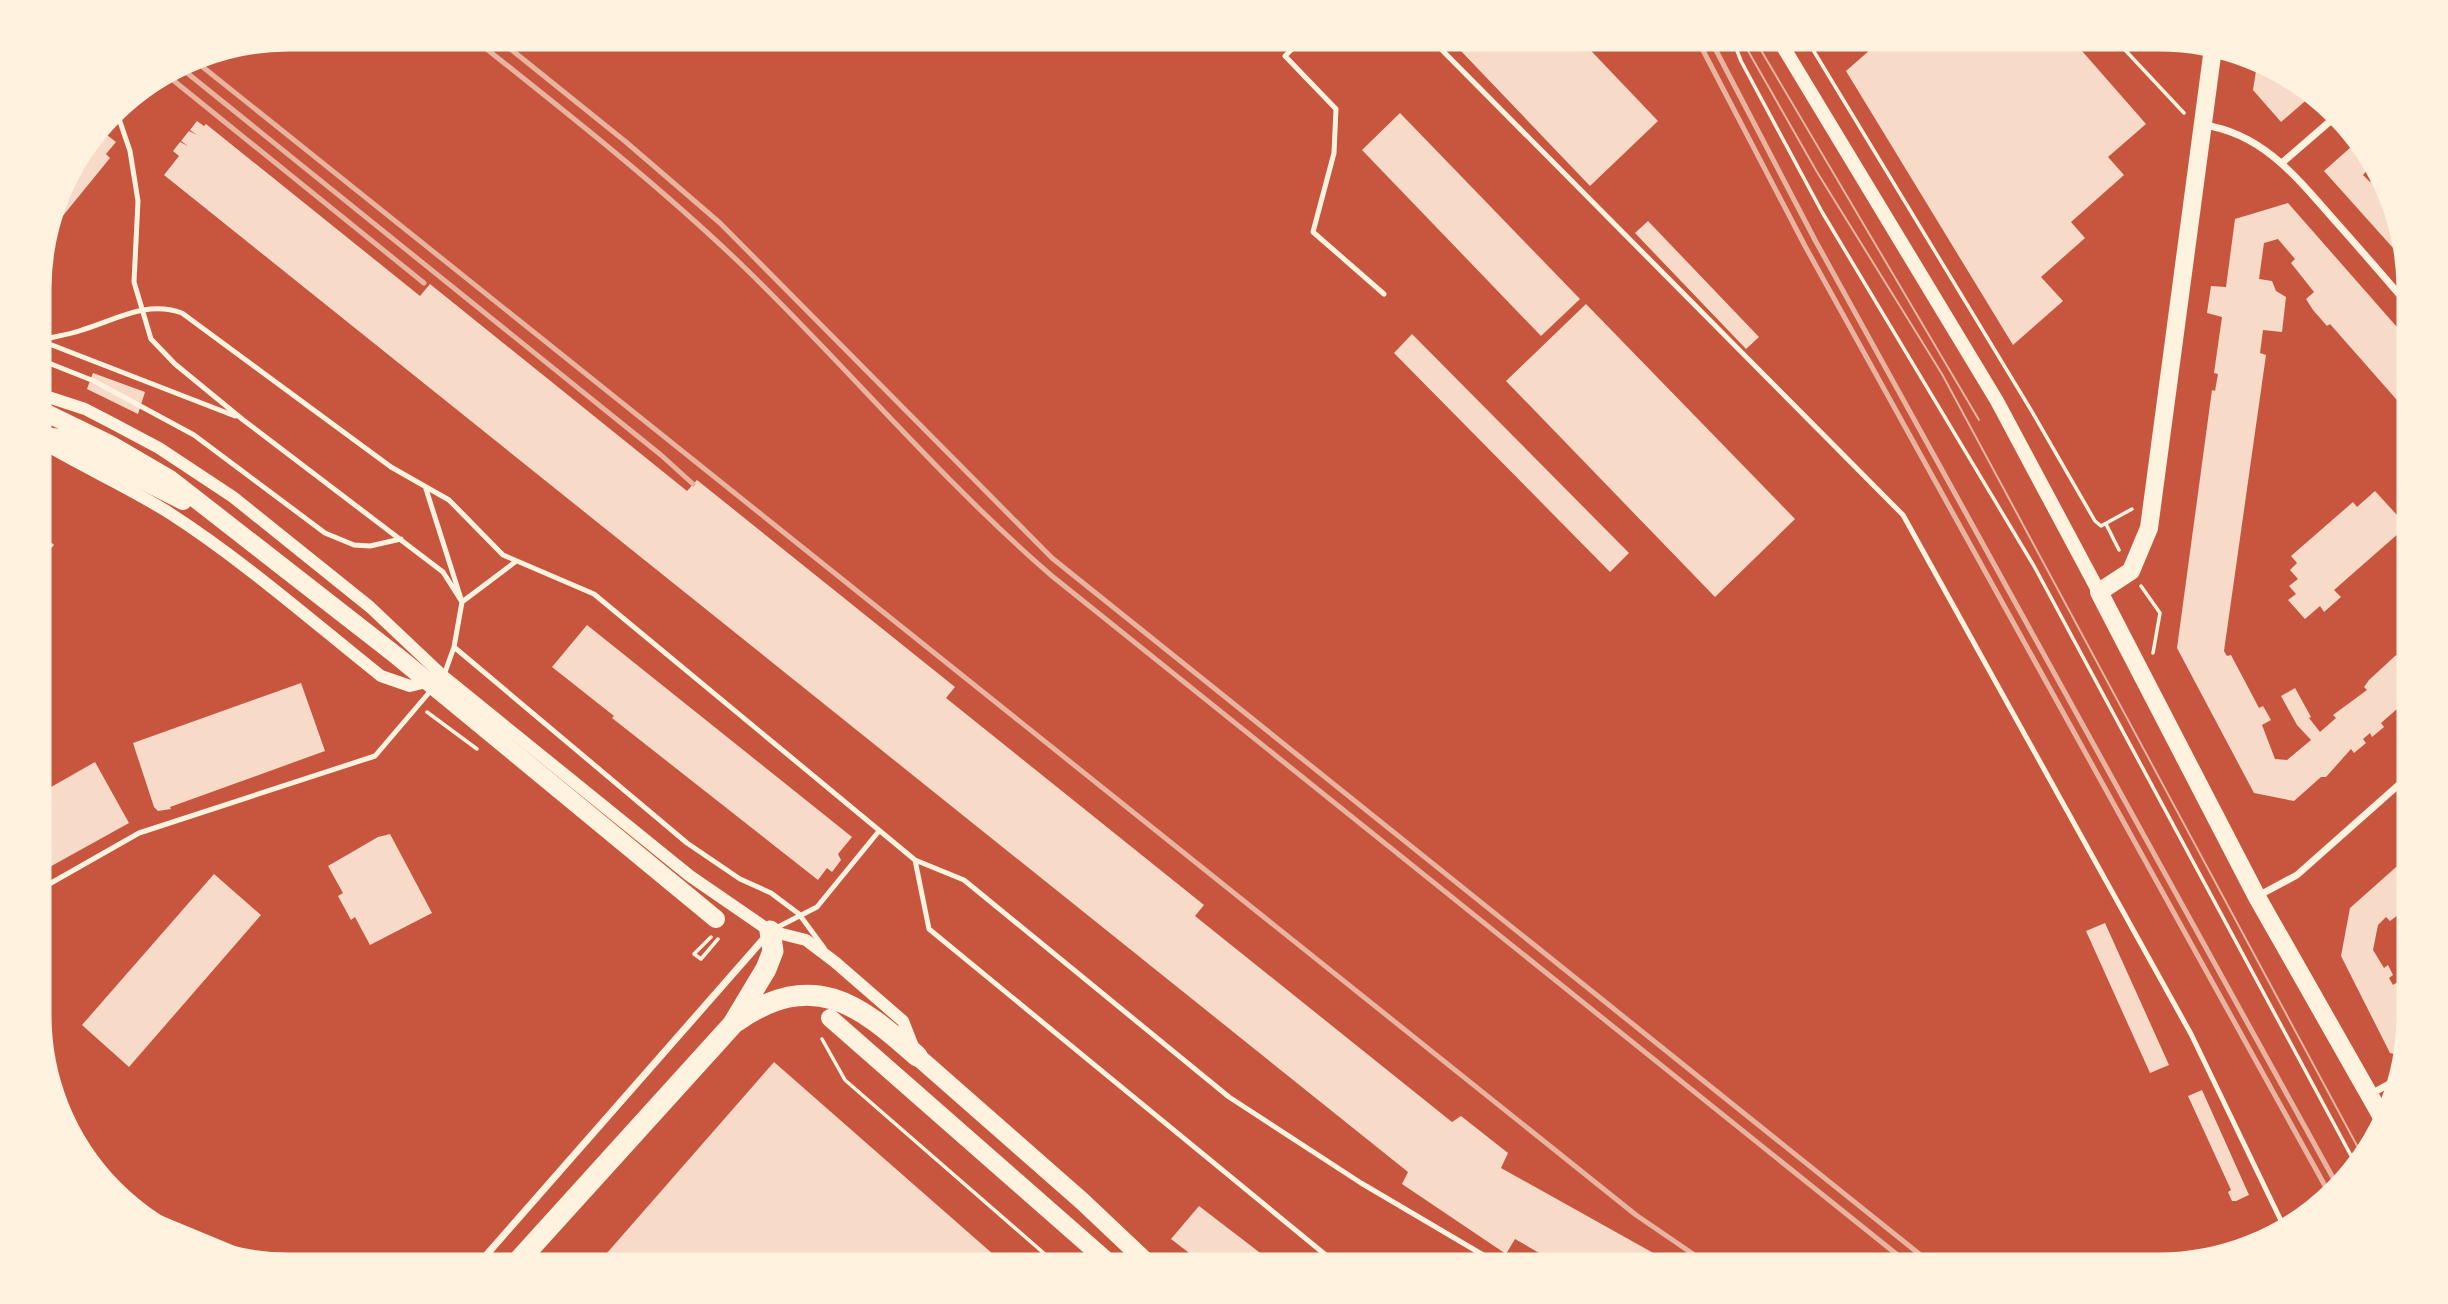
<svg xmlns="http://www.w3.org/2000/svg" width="2448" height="1304" font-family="'Roboto Condensed',sans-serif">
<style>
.building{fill:#f7dbc8}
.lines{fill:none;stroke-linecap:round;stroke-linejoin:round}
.path{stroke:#fff3e0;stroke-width:3.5}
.service{stroke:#fff3e0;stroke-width:5}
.minor{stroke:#fff3e0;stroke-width:7}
.tertiary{stroke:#fff3e0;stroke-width:12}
.secondary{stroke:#fff3e0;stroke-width:14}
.primary{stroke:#fff3e0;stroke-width:18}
.motorway{stroke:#fff3e0;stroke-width:21}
.tram{stroke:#e9b49f;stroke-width:2}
.rail{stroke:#e9b49f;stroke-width:5}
.rim{fill:none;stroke:#fff3e0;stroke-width:9}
</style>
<rect width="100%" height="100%" fill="#c8553d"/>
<!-- building -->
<path class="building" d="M1466 35H1576L1658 121 1590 186 1461 51 1472 41Z
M1887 35H2068L2146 124 2108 157 2124 175 2071 222 2085 238 2041 277 2063 301 2013 345 1846 71Z
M2258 58 2272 61 2291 82 2293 80 2311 96 2281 122 2253 90Z
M1400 113 1580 299 1541 336 1362 150Z
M197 121 204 126 206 124 420 296 430 284 687 491 697 480 955 687 946 698 1204 905 1195 916 1452 1122 1461 1116 1508 1153 1501 1168 1682 1269H1567L1515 1239 1506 1254 1402 1184 1408 1172 164 175 179 156 173 151 180 142 188 146 181 141 189 131 197 135 190 130Z
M98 128 116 142 106 154 110 158 44 239 61 177Z
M2360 139 2370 148 2375 161 2363 175 2370 182 2376 176 2384 184 2411 256V268L2324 171Z
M2288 203 2411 343V416L2330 324 2327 326 2313 310 2306 299 2314 292 2291 263 2295 259 2278 239 2264 243 2259 279 2272 281 2276 291 2286 297 2282 332 2263 330 2260 353 2266 355 2224 651 2227 656 2231 655 2259 708 2263 706 2271 720 2262 725 2275 759 2287 760 2311 740 2297 725 2281 696 2295 688 2311 717 2309 718 2320 732 2336 718 2333 715 2367 690 2364 687 2369 680 2395 656 2412 647V696L2381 723 2384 727 2372 737 2370 733 2363 739 2366 743 2354 753 2351 749 2326 777H2321L2294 801 2254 793 2177 648 2212 390 2215 391 2218 374 2214 373 2222 317 2207 313 2211 286 2226 287 2235 219Z
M1648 221 1759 337 1746 349 1635 233Z
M1586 304 1795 519 1715 597 1506 381Z
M1412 334 1629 553 1610 572 1394 353Z
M93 373 145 392 138 414 87 389Z
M2375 491 2407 526 2334 590 2341 597 2324 612 2320 606 2305 619 2288 600 2296 594 2289 586 2298 579 2290 570 2297 563 2291 556 2353 502 2357 507Z
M43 535 54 545 36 567V536L40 539Z
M587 625 852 837 838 854 841 860 832 872 827 868 818 880 612 718 614 716 552 667Z
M301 683 325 751 170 807 171 809 158 811 154 807 133 743Z
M95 762 129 823 37 874V795Z
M390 834 432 913 370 945 355 917 351 920 338 896 343 893 328 866 378 837Z
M2413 852V904L2390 921 2386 917 2378 925 2373 950 2384 968 2388 965 2393 975 2389 978 2393 985 2399 981 2413 1002 2405 1048 2398 1055 2390 1053 2341 956 2350 908Z
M214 874 261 915 129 1067 82 1025Z
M2105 923 2169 1065 2150 1073 2086 931Z
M774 1062 1010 1269H593Z
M2202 1090 2249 1195 2236 1201H2232L2228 1192 2231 1190 2188 1096Z
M1199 1206 1281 1269H1210L1171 1239Z"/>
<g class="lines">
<!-- path -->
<path class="path" d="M1731 35 1741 61 1822 212 2034 566 2355 1163
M1804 35 2031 410 2095 521 2101 526 2132 509
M2111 35 2184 113
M2106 524 2119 550
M2141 586 2160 613 2153 653
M427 712 477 749
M711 937 694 954 701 959 718 939
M822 1039 845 1080 1062 1269"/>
<!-- service -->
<path class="service" d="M1193 35 1206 39 1210 35
M1306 35 1285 56 1336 109 1334 153 1313 232 1384 294
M1427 35 1903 515 2191 1034 2286 1231
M115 107 130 151 138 201 134 282 151 339 175 364 242 419 443 572 462 602 454 647 444 675
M39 340C53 337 68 335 82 330 116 320 146 300 182 313L391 467 449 500 503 555 594 594 915 860 964 880 1229 1097 1361 1183 1507 1269
M39 340 235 416
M36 358 94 381 194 435 325 533 354 545 370 546 401 539
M426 489 462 602 515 562
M454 647 687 843 740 879 771 893 799 914 824 948
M915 860 929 929 1327 1256 1349 1269
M37 891 139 833 375 756 433 688
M774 929 817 907 879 831
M132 1206 279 1267"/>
<!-- minor -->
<path class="minor" d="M2204 125C2264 134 2298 179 2336 222 2361 250 2386 279 2411 308
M2283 162 2335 117
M2258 896 2297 875 2412 773
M2371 1094 2398 1079
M474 1269 767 935"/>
<!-- tertiary -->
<path class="tertiary" d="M36 393 85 409 112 423 159 448 233 497 370 607 443 676 690 876 770 931 806 940 835 962 903 1021 914 1049
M36 439C80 466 127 486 171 514 245 562 312 621 381 676L410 686 434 680"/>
<!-- secondary -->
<path class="secondary" d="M1776 35 1997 401 2099 592"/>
<!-- primary -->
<path class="primary" d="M2213 48 2149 528 2131 571 2099 592 2257 897 2387 1126
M36 408 110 444 170 479 397 656 716 919
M36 434 59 438 183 501
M830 1018 1116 1269
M917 1056 1082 1201 1154 1269"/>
<!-- motorway -->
<path class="motorway" d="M737 1021C813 969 858 1003 917 1056
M511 1269 733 1024 766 969 773 951 770 931"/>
<!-- tram -->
<path class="tram" d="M1739 35 1817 172 1942 374 2362 1155
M1752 35 1979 420"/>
<!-- rail -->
<path class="rail" d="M469 35C563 110 658 184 745 268 849 369 942 481 1052 576L1915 1269
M493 35 626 142 720 223 1052 558 1938 1269
M1695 35 1805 246 2329 1193
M1708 35 1815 240 2337 1185
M189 56 1636 1215 1715 1269
M176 64 661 455 693 484
M163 72 424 283"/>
</g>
<!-- crop -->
<path d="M0 0H2448V1304H0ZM289 47H2159A242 242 0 0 1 2401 289V1015A242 242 0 0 1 2159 1257H289A242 242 0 0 1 47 1015V289A242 242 0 0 1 289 47Z" fill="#fff3e0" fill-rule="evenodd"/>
<path class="rim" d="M289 47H2159A242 242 0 0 1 2401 289V1015A242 242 0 0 1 2159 1257H289A242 242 0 0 1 47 1015V289A242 242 0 0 1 289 47Z"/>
</svg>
